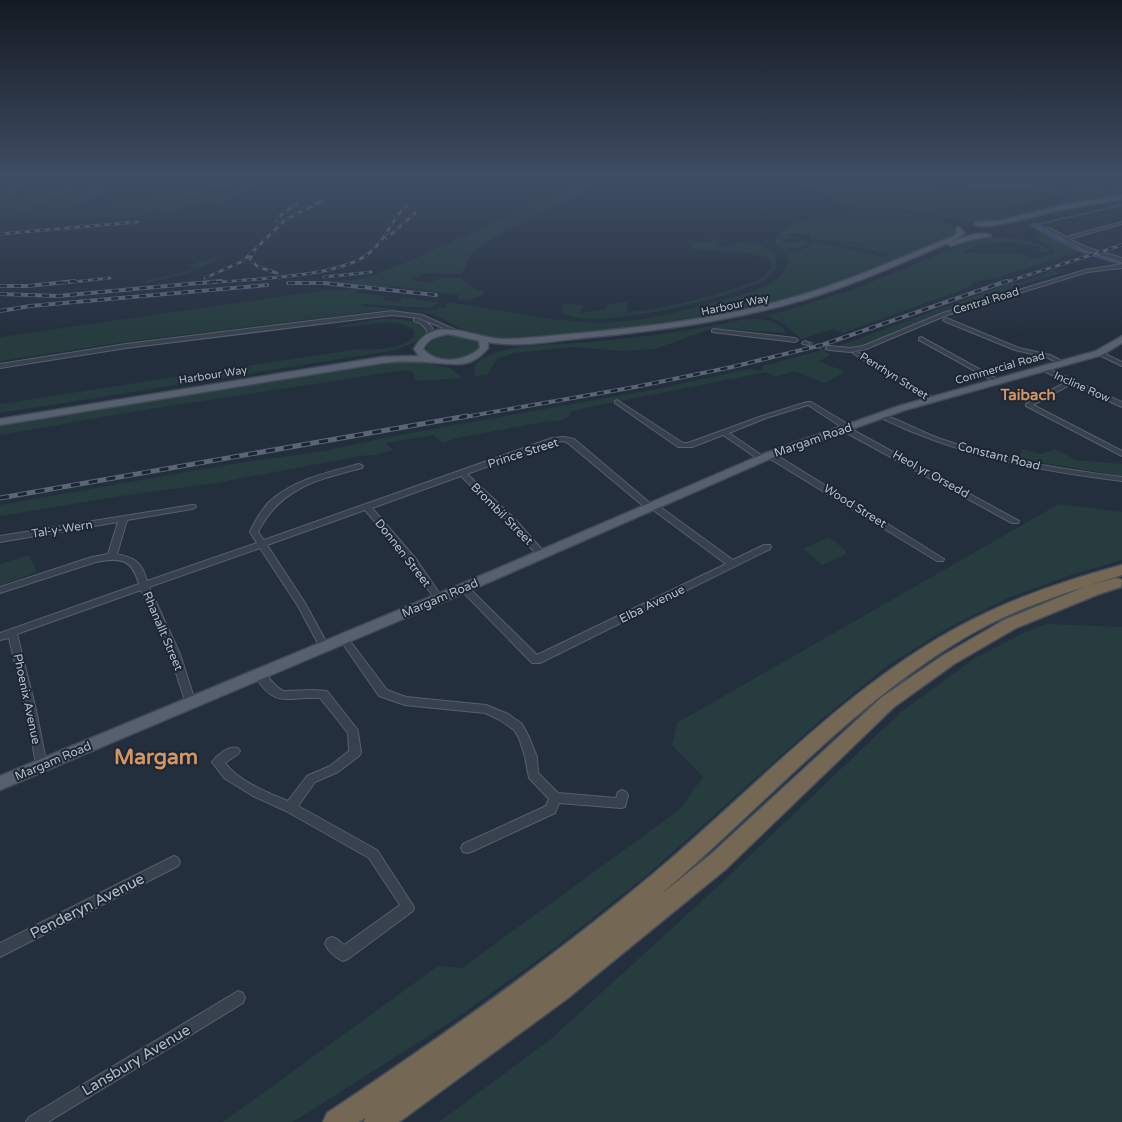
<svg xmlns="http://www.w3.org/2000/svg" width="1122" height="1122" font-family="'Varela Round',sans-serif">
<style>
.green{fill:#263c3f}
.water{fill:#394c67}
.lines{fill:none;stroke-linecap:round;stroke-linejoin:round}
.stream{stroke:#394c67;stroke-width:2}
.river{fill:#394c67;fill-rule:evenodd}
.street-tunnel{stroke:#3a4453;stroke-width:6;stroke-dasharray:6 3;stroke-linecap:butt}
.street-casing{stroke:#565f6c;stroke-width:2}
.primary-casing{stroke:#414a57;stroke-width:3}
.highway-casing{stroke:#434c59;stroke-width:3}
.street{fill:#38414e;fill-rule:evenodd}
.primary{fill:#56606e;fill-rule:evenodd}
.highway{fill:#746855;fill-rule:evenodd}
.rail-far2-casing{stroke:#5a6575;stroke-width:3}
.rail-far1-casing{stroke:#5a6575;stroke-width:4}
.rail-casing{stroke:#5a6575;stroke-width:5}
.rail-far2{stroke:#1d2633;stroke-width:2;stroke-dasharray:5;stroke-linecap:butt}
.rail-far1{stroke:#1d2633;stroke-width:2.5;stroke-dasharray:7;stroke-linecap:butt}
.rail{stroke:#1d2633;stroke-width:3;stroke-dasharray:9;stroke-linecap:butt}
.labels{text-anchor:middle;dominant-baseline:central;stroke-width:4;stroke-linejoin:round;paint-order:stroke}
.far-street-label{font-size:11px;fill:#b4bcc9;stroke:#1d2633}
.street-label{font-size:12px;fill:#b4bcc9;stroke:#1d2633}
.far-district-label{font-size:15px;font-weight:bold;fill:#d59563;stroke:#1d2633}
.near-street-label{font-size:15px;fill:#b4bcc9;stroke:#1d2633}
.near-district-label{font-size:21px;font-weight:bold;fill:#d59563;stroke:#1d2633}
</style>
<rect width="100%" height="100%" fill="#242f3e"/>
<!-- green -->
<path class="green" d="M10 178H33L18 190 10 200 13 201 26 196 43 195 80 178H93L18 217 0 220V196L10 189 6 183Z
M102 178H112L102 193 77 204 69 209H100L132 199 158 204H174L216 194H228L240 188 201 184 217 180 215 182 258 183 224 202 217 204 209 201 179 208 178 210 187 212 184 213 154 211 140 216 50 219 29 217 32 213Z
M592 178H603L592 182 596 184 484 243 469 257 462 274 424 273 412 280 429 283 442 278H461L469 286 484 292 483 295 467 300 457 299 459 295 392 286 388 289 372 287 352 292 385 296 382 300 399 302 403 298 438 302 432 308 362 304 361 306 430 311 446 307 445 303H452C507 310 560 325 615 322 654 320 693 308 730 298 751 292 783 286 788 261L784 251 803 250 816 242 883 257 888 254 834 242 907 247 810 239V235L792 233 789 236 794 237 793 238 781 241V243L802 241 809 243 799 248 782 249 775 243C780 204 941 203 957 231L951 237 843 281 806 293 741 309 625 329 528 338 500 339 460 328 433 314 409 309H394L118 343 0 361V337L327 290 340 291 362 286 334 281 362 279 415 259 580 182H585Z
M773 178H807L1053 196 1011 207 1007 212 1014 217 998 221 971 222 896 209 848 207 823 192Z
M1080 178H1088L1095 182 1100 195 1106 198 1020 215 1019 213 1022 211 1059 203 1078 195 1070 193 1063 181Z
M1096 178H1122V194L1111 196 1107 193V186Z
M166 190H182L176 195H182L191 190 205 194 167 202 146 198Z
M1040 231 1079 252 995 278 974 282 970 287 843 333 834 329 801 339 784 324 768 316 852 290 977 239C995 237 1036 237 1049 251L1044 253 1036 250 1041 248C1022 240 994 242 974 246L973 249 964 250 965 253H1016L1034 259 1055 253 1054 248 1037 239 1041 234Z
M707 236 721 240 717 246 731 247 738 242 761 245 774 251 776 255 777 261 775 265 777 266C773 272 770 276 764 280 736 297 587 334 562 312L563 304 582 305 581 313 604 310 609 304 629 301 627 303V311C647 314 746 289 763 277 767 274 769 269 772 264L768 258 746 253 693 249 691 244 693 242H710L712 239Z
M218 257 221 258 189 273 145 283 140 282 188 271 195 269 189 265Z
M1054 270 1060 273 1011 288 1000 295 954 308 861 346 836 347 974 296 1012 282 1019 283Z
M381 319C396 319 411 318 424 328L426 334 416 342 391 351 0 413V404L351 350C371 348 399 353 414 336L415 332C401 313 353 330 334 327Z
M747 319C761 319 780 319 786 333L713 328 655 349 622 351 572 347 514 353 497 359 487 375 475 376C472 366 478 360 487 356 518 342 559 345 592 342 644 337 696 330 747 319Z
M452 335C461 336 472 336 479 344L478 349C467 361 438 364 427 351V345L436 339Z
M823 350 831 355 819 361 845 372 824 383 795 371 775 377 766 372 576 410 569 413 571 416 557 422 556 420 461 437 442 443 433 435 386 443 393 450 376 455 360 456 216 483 114 497 0 516V505L232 464 325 451 388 437 662 388 748 369 762 371 763 367 762 366Z
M415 361 450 368 463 378 416 381 412 372 405 370 144 410 0 435V425L387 362Z
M1022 449 1041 454 1055 449 1076 460 1122 464V476L1020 459Z
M1059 504 1122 512V560L1071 575 1008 598 946 629 887 666 824 717 647 875 552 950 452 1021 293 1122H223L438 966 462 968 679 810 703 777 672 745 677 723Z
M829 537 845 550 846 554 822 565 803 549Z
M29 555 37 572 0 585V564Z
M1047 624 1122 627V1122H439L551 1039 716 888 901 712 975 658 1022 634Z"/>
<!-- water -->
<path class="water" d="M872 178H1050L1060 193Z
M1045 229 1072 246 1122 263V266L1079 252 1038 230Z"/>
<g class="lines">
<!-- stream -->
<path class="stream" d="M1092 178 1103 186V194L1106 197
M1035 225 1122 205"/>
<!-- river -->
<path class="river" d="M1035 222 1064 238 1066 240 1061 243 1058 242 1032 227 1030 225Z"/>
<!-- street-tunnel -->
<path class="street-tunnel" d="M807 344 829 348"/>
<!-- street casing -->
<g class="street-casing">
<path id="street" d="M1122 222V224L1069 239 1088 248 1122 258V262L1084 250 1045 229 1049 228 1066 237Z
M1122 264V268L1088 272 947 315 866 349 850 352 829 350 826 348 829 346 850 348 863 346 943 313 1085 270Z
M392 311 422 315 460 332 455 333 419 318 392 315 126 348 0 368V364L126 344Z
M416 318C426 321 436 326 433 337H429C426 328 424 324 414 321V319Z
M946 318 1019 348 1050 355 1066 363 1063 365 1046 357 1015 350 944 321 943 320Z
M714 329 795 338 798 340 795 342 712 332V330Z
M921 337 999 380 1000 381 999 382H995L919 340V338Z
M805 341 809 343V345L803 344 802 343Z
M856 351 934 398 935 399 934 400H930L854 354 853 353Z
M1099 351 1122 362V366L1097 354 1096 353Z
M1042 366 1122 402V407L1071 384 1033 405 1122 451V456L1026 406V404L1066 382 1040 369V367Z
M617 400 683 443H688L762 416 807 402H811L851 426V429L1019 521 1018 523H1012L843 431V428L808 405 766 418 729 433 764 457 765 459 764 461H761L723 435 692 447H678L615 403V401Z
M881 414C901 420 921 432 941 439 1000 460 1061 469 1122 477V481C1034 470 959 456 879 417V415Z
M564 437 574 439 651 504H656L733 560 764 545H770L771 547 770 549 540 663H532L461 590 459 588 461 586H467L537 655 726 564 652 509H647L568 443 564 441 556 442 467 474 513 517 545 553 546 555 545 557H539L507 521 461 476 372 508 416 559 442 597 444 599 442 601H436L410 563 365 510 267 545 305 603 329 647 327 649H321L298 606 260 548 149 587 180 654 196 704 195 707 191 708 187 707 186 704 170 654 141 590 17 634 36 710 47 766 45 769 41 771 37 769 26 710 9 638 0 640V633L139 584C132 559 121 557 96 562L0 593V587L92 557 108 554 118 522 0 542V536L192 505H195L196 507 192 509 127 520 117 554C136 558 142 563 147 581L257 543 250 532C255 521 261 511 269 502 293 480 328 472 359 464L363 466 362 468C317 480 281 487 258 532L264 540 552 438Z
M767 453H773L944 559 943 561H937L767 457Z
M344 636 347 637 387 690 406 697 486 705 508 714 522 724 529 737 537 757 538 773 558 793 616 798 618 792 622 790 626 792 628 795 625 807 621 808 559 803 555 813 471 852 467 853 463 852 461 848 463 844 546 806 549 799 529 778 525 757 519 738 514 730 500 720 485 713 405 705 379 696 341 641 339 639 341 637Z
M259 670C269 675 273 686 283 691L312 690 327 691 357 729 358 732 361 753 359 756 338 772 315 782 298 806 377 850 414 907 413 911 348 959 343 961C336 958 328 951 325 944L327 939 332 937 337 939 344 945 400 905 369 858 286 811 253 796 224 778 212 762C217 755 229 745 238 748L240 751 238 754 225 763C240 782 266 792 288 801L307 776 330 766 349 751 348 733 320 698C287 696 275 710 254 674L255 671Z
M174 856 178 858 180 862 178 866 0 957V943Z
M238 991 243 993 245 998 243 1003 48 1122H26L29 1117Z"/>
</g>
<!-- primary casing -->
<g class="primary-casing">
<path id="primary" d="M1122 195V199C1102 203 1081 206 1061 210 1043 213 987 232 974 224L977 222 998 221 1060 206Z
M959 227 964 233 951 242C962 238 981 230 991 236L969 240 951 246 949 245 948 243C901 263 853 285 803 300 731 321 657 331 582 338 552 341 518 348 488 342V348C470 371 450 363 426 362 411 361 397 361 382 363L0 425V419L382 357 419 356 414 349C434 312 472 338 503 339 529 339 556 335 582 333 655 326 728 317 798 296 852 280 902 257 954 236L957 233 956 229ZM449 334 476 340 479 341 480 348C465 362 437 365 423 349 428 338 437 336 449 334Z
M1122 336V343L1102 355 905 410 774 457 469 591 0 790V776L459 585 766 453 899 406 1096 351Z"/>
</g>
<!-- highway casing -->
<g class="highway-casing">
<path id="highway" d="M1122 565V575C1071 591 1018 607 971 634 853 702 762 808 659 896L710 855 882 697 942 656 1004 620 1087 586 1116 578 1122 580 1121 587 1099 594 1016 628 954 664 894 707 726 869 568 998 399 1122H364L365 1118 359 1122H323L327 1113C437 1040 545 964 647 879 747 796 846 686 962 625 1012 598 1067 580 1122 565Z"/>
</g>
<!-- street -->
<use href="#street" class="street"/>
<!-- primary -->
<use href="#primary" class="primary"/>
<!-- highway -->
<use href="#highway" class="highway"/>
<!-- rail-far2 casing -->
<g class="rail-far2-casing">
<path id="rail-far2" d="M277 221 281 215 296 204
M0 234 137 222
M387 238 415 213
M254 251 250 259 258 267 277 273
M324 277 371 272
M205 278 243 261 285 220 322 201
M63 283 110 278
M207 283C248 279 337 278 368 254 385 242 391 220 406 206
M1003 283 1122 245"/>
</g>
<!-- rail-far1 casing -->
<g class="rail-far1-casing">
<path id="rail-far1" d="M288 283H324L436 295
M0 286H28L75 281
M0 294 58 296 221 281
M0 311 30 306 267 285
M459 418 635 387 732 367 822 345 1007 281"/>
</g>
<!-- rail casing -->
<g class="rail-casing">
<path id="rail" d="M0 498 467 416"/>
</g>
<!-- rail-far2 -->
<use href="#rail-far2" class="rail-far2"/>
<!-- rail-far1 -->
<use href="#rail-far1" class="rail-far1"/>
<!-- rail -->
<use href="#rail" class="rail"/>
</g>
<!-- sky -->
<linearGradient id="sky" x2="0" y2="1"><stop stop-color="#141a22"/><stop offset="0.53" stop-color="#3f4d63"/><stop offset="1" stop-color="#3f4d63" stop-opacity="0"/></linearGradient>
<rect width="1122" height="335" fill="url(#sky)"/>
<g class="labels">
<!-- far-street labels -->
<g class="far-street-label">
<text transform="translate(986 301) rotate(-17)">Central Road</text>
<text transform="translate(735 305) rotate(-12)">Harbour Way</text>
<text transform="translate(1000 368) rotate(-16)">Commercial Road</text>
<text transform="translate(213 375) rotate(-9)">Harbour Way</text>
<text transform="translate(894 376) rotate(32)">Penrhyn Street</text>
<text transform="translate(1082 387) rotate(24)">Incline Row</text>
</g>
<!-- street labels -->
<g class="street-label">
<text transform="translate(813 440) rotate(-19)">Margam Road</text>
<text transform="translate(523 453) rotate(-18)">Prince Street</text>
<text transform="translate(999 456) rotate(14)">Constant Road</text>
<text transform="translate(931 474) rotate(29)">Heol yr Orsedd</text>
<text transform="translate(855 506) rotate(32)">Wood Street</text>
<text transform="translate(502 514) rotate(45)">Brombil Street</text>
<text transform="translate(62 529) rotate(-9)">Tal-y-Wern</text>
<text transform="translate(403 553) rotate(52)">Donnen Street</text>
<text transform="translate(440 598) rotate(-23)">Margam Road</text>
<text transform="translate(652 604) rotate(-26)">Elba Avenue</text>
<text transform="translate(163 631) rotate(67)">Rhanallt Street</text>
<text transform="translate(27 699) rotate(78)">Phoenix Avenue</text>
<text transform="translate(53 761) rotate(-23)">Margam Road</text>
</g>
<!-- far-district labels -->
<g class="far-district-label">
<text x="1028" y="395">Taibach</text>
</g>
<!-- near-street labels -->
<g class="near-street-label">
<text transform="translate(87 906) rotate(-27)">Penderyn Avenue</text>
<text transform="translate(136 1060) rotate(-31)">Lansbury Avenue</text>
</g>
<!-- near-district labels -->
<g class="near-district-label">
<text x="156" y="757">Margam</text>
</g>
</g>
</svg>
